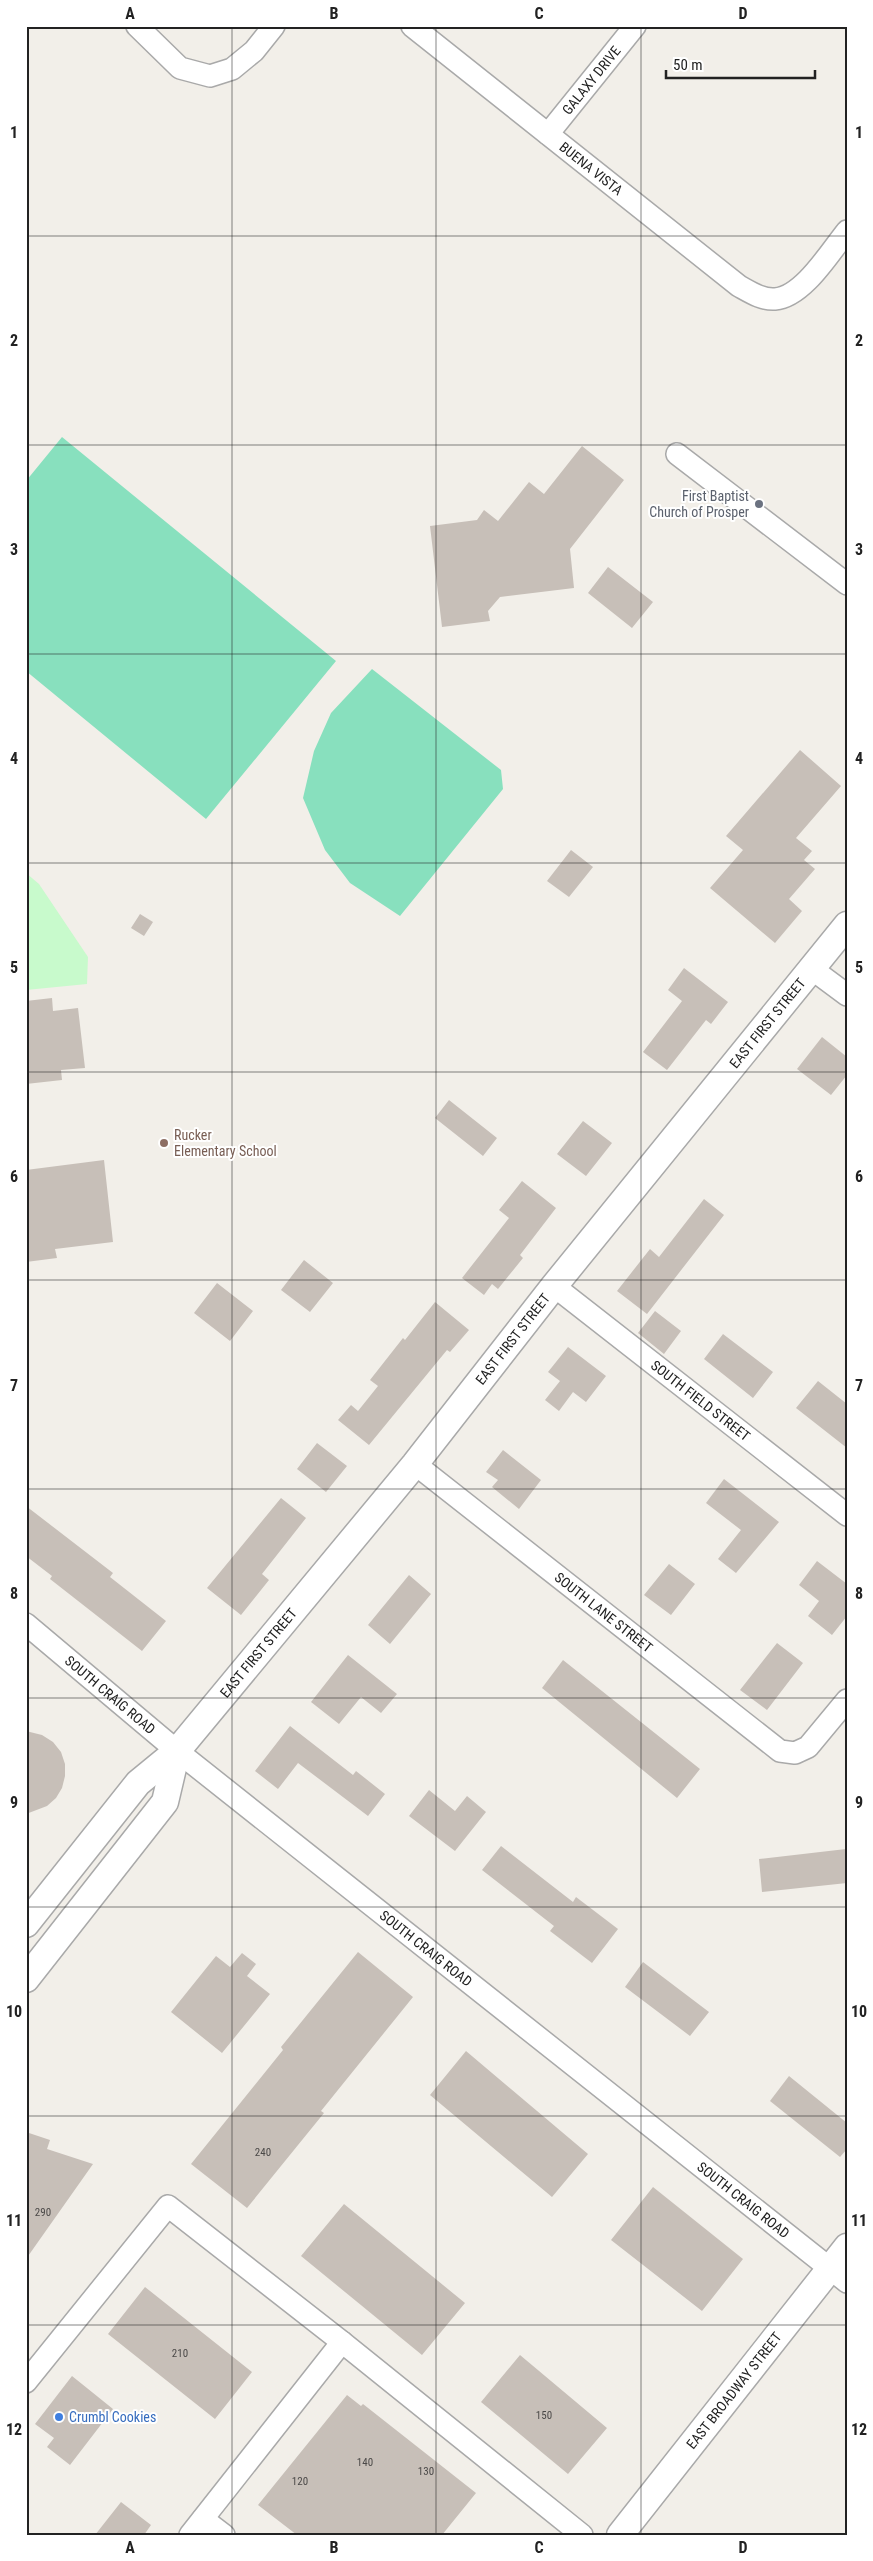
<svg xmlns="http://www.w3.org/2000/svg" width="873" height="2561" font-family="'Roboto Condensed',sans-serif">
<style>
.park{fill:#c8facc}
.pitch{fill:#88e0be}
.building{fill:#c7bfb8}
.lines{fill:none;stroke-linecap:round;stroke-linejoin:round}
.minor-casing{stroke:#a9a9a9;stroke-width:24}
.tertiary-casing{stroke:#a9a9a9;stroke-width:29}
.minor{stroke:#fff;stroke-width:21}
.tertiary{stroke:#fff;stroke-width:26}
.grid{fill:none;stroke:#222;stroke-width:1;stroke-opacity:0.55}
.worship-dot{fill:#6b7280;stroke:#fff;stroke-width:2}
.education-dot{fill:#8d6e63;stroke:#fff;stroke-width:2}
.shop-dot{fill:#3f7fe0;stroke:#fff;stroke-width:2}
.labels{text-anchor:middle;dominant-baseline:central;stroke-width:4;stroke-linejoin:round;paint-order:stroke}
.number-label{font-size:11px;fill:#4b4948}
.street-label{font-size:14px;fill:#222;stroke:#fff}
.worship-label{font-size:14px;fill:#5b616d;stroke:#fff;text-anchor:end}
.education-label{font-size:14px;fill:#785e54;stroke:#fff;text-anchor:start}
.shop-label{font-size:14px;fill:#366cbe;stroke:#fff;text-anchor:start}
.neatline{fill:none;stroke:#222;stroke-width:2}
.grid-label{font-size:16px;text-anchor:middle;font-weight:bold;fill:#222}
</style>
<rect width="100%" height="100%" fill="#f2efe9"/>
<!-- park -->
<path class="park" d="M26 873 39 884 88 957 87 984 26 990Z"/>
<!-- pitch -->
<path class="pitch" d="M62 437 336 661 206 819 26 671V481Z
M372 669 501 770 503 789 400 916 350 883 325 850 303 798 314 751 331 713Z"/>
<!-- building -->
<path class="building" d="M582 446 624 480 570 549 574 588 500 597 488 611 490 621 442 627 430 526 477 520 484 510 498 521 529 482 544 494Z
M608 567 653 602 632 628 588 593Z
M800 750 841 786 796 838 812 851 804 860 815 869 789 899 802 911 775 943 710 888 743 850 726 836Z
M571 850 593 867 569 897 547 881Z
M140 914 153 922 144 936 131 928Z
M684 968 728 1002 711 1024 706 1020 667 1070 643 1052 682 1001 668 990Z
M52 998 53 1011 78 1008 85 1068 61 1070 62 1080 26 1084V1001Z
M822 1037 847 1057V1075L831 1095 797 1069Z
M449 1100 497 1138 483 1156 435 1118Z
M583 1121 612 1143 586 1176 557 1154Z
M104 1160 113 1242 55 1249 57 1258 26 1262V1170Z
M522 1181 556 1208 520 1255 523 1258 498 1289 492 1284 484 1295 462 1278 509 1218 499 1210Z
M704 1199 724 1215 647 1314 617 1291 650 1249 659 1257Z
M304 1260 333 1283 310 1312 281 1290Z
M217 1283 253 1311 230 1341 194 1313Z
M435 1302 469 1330 450 1352 447 1350 369 1445 338 1420 351 1405 358 1411 378 1386 370 1380 403 1338 405 1340Z
M655 1311 681 1331 664 1354 638 1333Z
M723 1334 773 1372 753 1398 704 1359Z
M568 1347 606 1376 586 1402 573 1392 559 1411 545 1400 560 1381 548 1372Z
M818 1381 847 1404V1448L796 1408Z
M317 1443 347 1466 326 1492 297 1469Z
M503 1450 541 1480 519 1509 492 1487 498 1480 486 1472Z
M724 1479 779 1522 736 1573 718 1559 741 1530 706 1503Z
M281 1498 306 1518 262 1574 269 1580 241 1615 207 1588Z
M26 1506 113 1573 110 1577 166 1621 142 1651 50 1579 52 1576 26 1556Z
M817 1561 847 1584V1616L832 1635 808 1616 819 1601 799 1585Z
M669 1564 695 1584 671 1615 644 1595Z
M409 1575 431 1594 390 1644 368 1625Z
M777 1643 803 1663 767 1710 740 1690Z
M348 1655 397 1694 381 1713 361 1697 339 1724 311 1702Z
M563 1660 700 1769 677 1798 542 1688Z
M290 1726 353 1775 356 1771 385 1794 368 1816 298 1763 278 1789 255 1771Z
M26 1731 42 1735 53 1742 61 1752 65 1764V1776L62 1788 56 1798 47 1806 26 1814Z
M429 1790 455 1811 467 1796 486 1812 455 1851 409 1816Z
M501 1846 573 1902 576 1897 618 1929 592 1963 550 1931 554 1926 482 1870Z
M846 1849 847 1883 762 1892 759 1859Z
M358 1952 413 1997 321 2111 324 2113 247 2208 191 2164 283 2050 281 2047Z
M242 1953 256 1964 247 1976 270 1994 222 2053 171 2012 216 1956 230 1967Z
M643 1962 709 2012 690 2036 625 1987Z
M466 2051 588 2154 552 2197 430 2095Z
M789 2076 847 2123V2149L840 2157 770 2101Z
M26 2132 50 2140 47 2149 93 2164 26 2259Z
M653 2187 743 2259 702 2311 611 2240Z
M344 2204 465 2303 422 2355 301 2256Z
M145 2287 252 2372 215 2419 108 2334Z
M520 2355 607 2428 568 2474 481 2402Z
M72 2376 113 2409 70 2465 47 2447 54 2438 35 2424Z
M347 2395 361 2406 363 2404 476 2493 442 2535H297L258 2505Z
M121 2502 151 2525 144 2535H95Z"/>
<g class="lines">
<!-- minor casing -->
<g class="minor-casing">
<g id="minor">
<path d="M137 26 180 68 210 76 232 69 254 51 274 26"/>
<path id="s1" d="M412 26 739 286C750 292 762 300 775 299 803 297 830 252 847 231"/>
<path id="s2" d="M548 134 635 26"/>
<path d="M677 454 847 584"/>
<path d="M812 969 847 995"/>
<path id="s3" d="M554 1286 847 1515"/>
<path id="s4" d="M415 1464 780 1751 795 1753 808 1747 847 1700"/>
<path id="s5" d="M26 1624 177 1751 847 2282"/>
<path d="M26 2382 168 2206 342 2342 582 2535"/>
<path d="M203 2519 224 2535"/>
<path d="M190 2535 342 2342"/>
</g>
</g>
<!-- tertiary casing -->
<g class="tertiary-casing">
<g id="tertiary">
<path id="s6" d="M26 1924 138 1783 177 1751 415 1464 554 1286 847 925"/>
<path d="M26 1979 165 1802 177 1751"/>
<path id="s7" d="M620 2535 847 2247"/>
</g>
</g>
<!-- minor -->
<use href="#minor" class="minor"/>
<!-- tertiary -->
<use href="#tertiary" class="tertiary"/>
</g>
<!-- grid -->
<path class="grid" d="M232 26V2535M436 26V2535M641 26V2535M26 236H847M26 445H847M26 654H847M26 863H847M26 1072H847M26 1280H847M26 1489H847M26 1698H847M26 1907H847M26 2116H847M26 2325H847"/>
<!-- markers -->
<circle class="worship-dot" cx="759" cy="504" r="5"/>
<circle class="education-dot" cx="164" cy="1143" r="5"/>
<circle class="shop-dot" cx="59" cy="2417" r="5"/>
<g class="labels">
<!-- number labels -->
<g class="number-label">
<text x="263" y="2152">240</text>
<text x="43" y="2212">290</text>
<text x="180" y="2353">210</text>
<text x="544" y="2415">150</text>
<text x="365" y="2462">140</text>
<text x="426" y="2471">130</text>
<text x="300" y="2481">120</text>
</g>
<!-- street labels -->
<g class="street-label">
<text stroke="none"><textPath href="#s2" startOffset="69">GALAXY DRIVE</textPath></text>
<text stroke="none"><textPath href="#s1" startOffset="229">BUENA VISTA</textPath></text>
<text stroke="none"><textPath href="#s6" startOffset="1168">EAST FIRST STREET</textPath></text>
<text stroke="none"><textPath href="#s6" startOffset="762">EAST FIRST STREET</textPath></text>
<text stroke="none"><textPath href="#s3" startOffset="186">SOUTH FIELD STREET</textPath></text>
<text stroke="none"><textPath href="#s4" startOffset="240">SOUTH LANE STREET</textPath></text>
<text stroke="none"><textPath href="#s6" startOffset="358">EAST FIRST STREET</textPath></text>
<text stroke="none"><textPath href="#s5" startOffset="110">SOUTH CRAIG ROAD</textPath></text>
<text stroke="none"><textPath href="#s5" startOffset="515">SOUTH CRAIG ROAD</textPath></text>
<text stroke="none"><textPath href="#s5" startOffset="920">SOUTH CRAIG ROAD</textPath></text>
<text stroke="none"><textPath href="#s7" startOffset="184">EAST BROADWAY STREET</textPath></text>
</g>
<!-- worship labels -->
<g class="worship-label">
<text x="749" y="496">First Baptist<tspan x="749" dy="16">Church of Prosper</tspan></text>
</g>
<!-- education labels -->
<g class="education-label">
<text x="174" y="1135">Rucker<tspan x="174" dy="16">Elementary School</tspan></text>
</g>
<!-- shop labels -->
<g class="shop-label">
<text x="69" y="2417">Crumbl Cookies</text>
</g>
</g>
<!-- border -->
<rect width="873" height="2561" fill="none" stroke="#ffffff" stroke-width="55"/>
<!-- scale -->
<path d="M666 70v8h149v-8" fill="none" stroke="#222222" stroke-width="2.5"/>
<text x="673" y="70" font-size="15" fill="#222222" stroke="#ffffff" stroke-width="4" paint-order="stroke">50 m</text>
<rect x="28" y="28" width="818" height="2506" class="neatline"/>
<g class="grid-label">
<text x="130" y="19">A</text>
<text x="334" y="19">B</text>
<text x="539" y="19">C</text>
<text x="743" y="19">D</text>
<text x="14" y="138">1</text>
<text x="859" y="138">1</text>
<text x="14" y="346">2</text>
<text x="859" y="346">2</text>
<text x="14" y="555">3</text>
<text x="859" y="555">3</text>
<text x="14" y="764">4</text>
<text x="859" y="764">4</text>
<text x="14" y="973">5</text>
<text x="859" y="973">5</text>
<text x="14" y="1182">6</text>
<text x="859" y="1182">6</text>
<text x="14" y="1391">7</text>
<text x="859" y="1391">7</text>
<text x="14" y="1599">8</text>
<text x="859" y="1599">8</text>
<text x="14" y="1808">9</text>
<text x="859" y="1808">9</text>
<text x="14" y="2017">10</text>
<text x="859" y="2017">10</text>
<text x="14" y="2226">11</text>
<text x="859" y="2226">11</text>
<text x="14" y="2435">12</text>
<text x="859" y="2435">12</text>
<text x="130" y="2553">A</text>
<text x="334" y="2553">B</text>
<text x="539" y="2553">C</text>
<text x="743" y="2553">D</text>
</g>
</svg>
